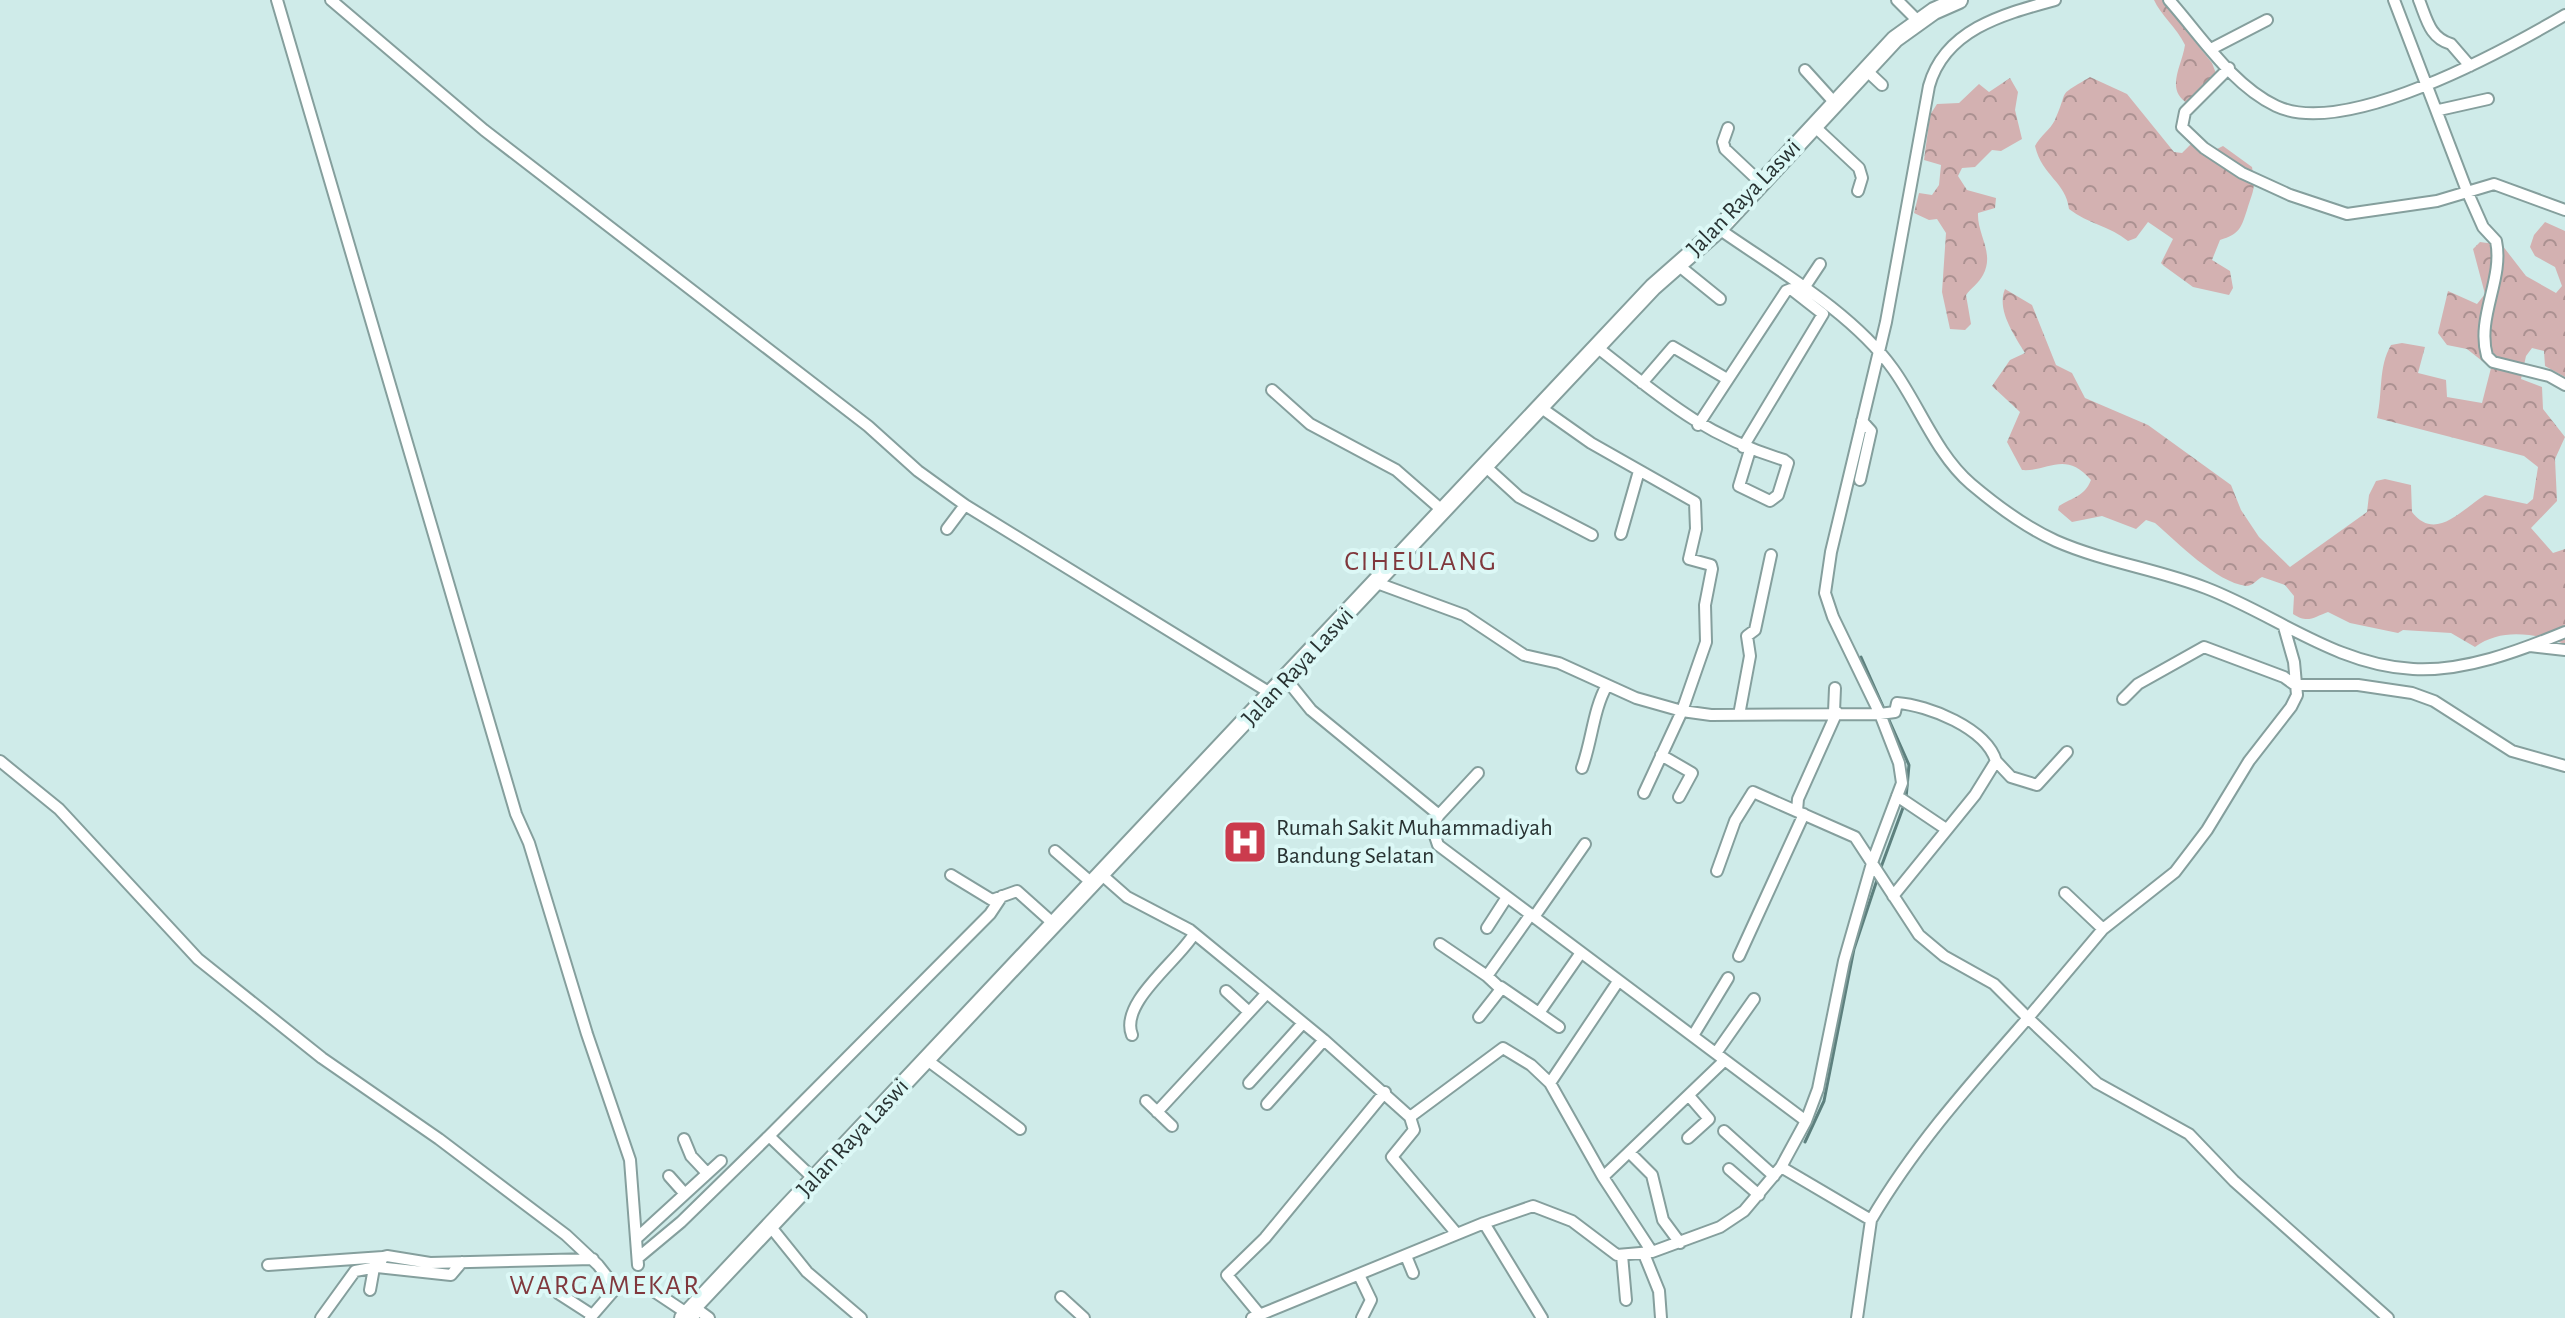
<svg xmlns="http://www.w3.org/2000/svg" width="2565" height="1318" font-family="'Alegreya Sans',sans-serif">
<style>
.forest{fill:url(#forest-crowns)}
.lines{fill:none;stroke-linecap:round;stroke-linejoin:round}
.stream{stroke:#5d807e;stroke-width:3}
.minor-casing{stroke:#859f9d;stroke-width:14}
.primary-casing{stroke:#859f9d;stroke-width:20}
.minor{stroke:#fff;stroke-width:10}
.primary{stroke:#fff;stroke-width:16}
.labels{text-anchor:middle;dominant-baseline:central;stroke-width:8;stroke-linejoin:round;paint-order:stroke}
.street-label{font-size:24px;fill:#283232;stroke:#dcf8f6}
.poi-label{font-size:24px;fill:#283232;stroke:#dcf8f6;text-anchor:start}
.quarter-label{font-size:28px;letter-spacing:2px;fill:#80383d;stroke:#dcf8f6}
</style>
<defs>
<pattern id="forest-crowns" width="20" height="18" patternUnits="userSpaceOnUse" patternTransform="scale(2)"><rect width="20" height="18" fill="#d3b1b1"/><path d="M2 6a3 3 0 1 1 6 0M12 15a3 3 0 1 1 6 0" fill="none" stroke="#ab9191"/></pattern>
</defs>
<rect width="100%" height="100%" fill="#cfebe9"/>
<!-- forest -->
<path class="forest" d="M2162 0 2212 63 2217 76 2189 104C2164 91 2182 66 2185 45 2177 28 2160 14 2154 0Z
M2090 77 2127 94 2174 152 2182 153 2196 139 2213 151 2223 146 2252 167C2256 190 2253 190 2247 210 2241 228 2240 234 2220 240L2212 260 2230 271 2233 288 2229 295 2193 287 2164 266 2161 263 2173 239 2148 222 2136 238 2128 241C2110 226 2088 224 2069 209 2066 182 2042 176 2035 146 2040 136 2050 130 2055 120 2070 87 2055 98 2090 77Z
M2010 78 2018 92 2015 110 2022 139 2001 151 1992 150 1975 167 1962 168 1958 176 1967 190 1996 198 1995 208 1978 213C1977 235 1995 253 1983 275 1979 283 1971 288 1966 295L1971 324 1965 330 1950 329 1942 292 1946 233 1937 219 1929 220 1914 213 1919 193 1932 195 1939 185 1941 165 1924 160 1930 115 1937 104 1959 103 1979 84 1989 92Z
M2545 222 2565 231V377L2545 366 2544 351 2532 348 2526 356 2521 379 2542 387 2543 409 2565 437 2555 459 2557 501 2531 528 2553 553 2565 549V644C2536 634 2502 627 2475 647L2451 633 2403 630 2398 633 2350 623 2328 612C2314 617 2308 624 2293 614L2294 596 2285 585 2262 577C2256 580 2253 586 2246 586 2216 582 2177 542 2155 523L2146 520 2136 529 2102 516 2072 522 2058 510 2059 506C2073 497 2084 497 2091 480 2065 450 2048 472 2022 470L2007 442 2020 412 1992 386 2010 360 2025 353C2015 336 1996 310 2005 289L2032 305 2056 365 2072 373 2085 398 2148 425 2231 485 2241 510 2259 537 2290 567 2367 512 2369 495 2376 481 2385 479 2411 485 2412 512C2436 543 2463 508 2485 495L2527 504 2533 499 2538 467 2524 456 2377 418C2383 393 2378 367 2391 345L2402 343 2425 347 2418 373 2446 380 2447 397 2482 403 2491 368 2467 349 2447 345 2438 333 2448 291 2477 304 2485 294 2473 249 2480 242 2502 245 2526 276 2556 293 2562 286 2555 267 2535 256 2530 247 2534 235Z"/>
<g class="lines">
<!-- stream -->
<path class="stream" d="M1861 657 1909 765 1906 798
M1880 870 1904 805
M1805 1142 1824 1101 1854 949 1878 877"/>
<!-- minor casing -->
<g class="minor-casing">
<path id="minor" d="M277 0 516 814 529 843 587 1034 630 1160 638 1265
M331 0 484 130 868 426 918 471 965 505 1272 694
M1897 0 1918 21
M2169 0C2201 36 2232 85 2276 106 2345 139 2505 50 2565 15
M2394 0 2467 191 2483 227 2496 241C2504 279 2476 317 2487 356L2493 362 2549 376 2565 385
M2419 0C2427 20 2430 38 2451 44L2470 66
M2211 49 2267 20
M2229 68 2185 112 2182 127 2204 148 2242 173 2290 195 2347 214 2437 201 2494 184 2565 210
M1865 69 1882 85
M1805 70 1834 102
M2439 110 2488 99
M1813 125 1859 168 1862 178 1858 191
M1728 128 1723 142 1725 149 1760 182
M1719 229C1776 269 1852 312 1893 369 1919 405 1936 454 1971 484 1997 506 2025 527 2056 541 2104 562 2157 569 2206 588 2276 615 2336 665 2413 669 2464 672 2519 651 2565 632
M1678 265 1720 299
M1804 288 1820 264
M1598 348C1663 399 1703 435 1784 460L1788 463 1778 495 1770 501 1739 486 1750 450
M1642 383 1673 347 1727 379
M1272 390 1310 424 1396 470 1443 511
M1540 407 1591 443 1695 502 1696 529 1689 559 1711 565 1712 569 1705 605 1706 642 1682 711 1644 793
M1698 425 1786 291 1791 289 1823 314 1743 447
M1485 466 1519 497 1592 535
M1860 480 1871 431 1862 421
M947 529 965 505
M1621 534 1639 471
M1377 583 1464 615 1524 655 1559 663 1636 698 1682 711 1711 715 1880 714 1895 712 1897 703C1928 705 1986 728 1996 761L1975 795 1893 896
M2530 646 2565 650
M1286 679 1311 710 1439 815 1432 827 1438 845 1806 1121
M2123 699 2138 684 2204 647 2284 677 2295 685H2358L2412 693 2434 701 2512 751 2565 766
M1834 712 1835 688
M1739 715 1750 656 1747 636 1755 630 1771 555
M1661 755 1692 773 1679 797
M0 761 59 809 198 959 322 1058 439 1139 566 1235 598 1265 616 1288 590 1318
M1996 761 2011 777 2037 785 2067 752
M1582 768C1592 741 1593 710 1607 685
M1897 796 1946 829
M1797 811 1798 799 1837 712
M1439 815 1478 773
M1055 851 1093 884
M1717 871 1735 821 1753 792 1855 837 1919 935 1944 956 1994 984 2028 1018 2103 929 2175 872 2207 830 2249 761 2291 707 2297 695 2294 662 2284 627
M951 875 992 900 1017 891 1055 925
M1102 875 1127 897 1190 930 1324 1040 1410 1117 1414 1130 1392 1157 1457 1234
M2065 893 2103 929
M1534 917 1585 844
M1487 928 1507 897
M1440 944 1487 976 1531 914
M1739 956 1804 814
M1617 983 1550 1083 1603 1177 1652 1252
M1501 987 1559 1027
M1226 991 1249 1012
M1539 1013 1580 954
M1479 1017 1501 989 1487 976
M1694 1034 1728 978
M1132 1035C1119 1003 1178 961 1194 934
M1716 1053 1754 999
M927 1060 1020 1129
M1249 1083 1303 1023
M1146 1101 1172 1126
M1267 1104 1324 1040
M1157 1112 1266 994
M1410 1117 1503 1048 1531 1065 1550 1083
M1724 1131 1774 1176
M769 1136 814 1179
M1688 1138 1709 1119 1690 1097
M684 1139 691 1156 707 1173
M1630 1153 1652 1175 1663 1220 1680 1243
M1781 1167 1871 1220C1915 1145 1971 1083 2028 1018L2097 1083 2189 1134 2234 1181 2388 1318
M1729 1169 1759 1195
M669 1176 685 1194
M1603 1177 1724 1061
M1484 1223 1542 1318
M770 1226 807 1272 861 1318
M638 1237 721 1161
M1644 1254 1659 1291 1661 1318
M1622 1255 1626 1300
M1406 1256 1413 1273
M639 1257 681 1222 769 1136 990 914 1002 896
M268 1265 383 1257
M379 1267 383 1257 387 1256 430 1263 593 1259
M1359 1275 1371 1300 1362 1318
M616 1288H649L694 1318
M370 1290 374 1268
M558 1293 592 1315
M1061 1297 1084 1318
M694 1307 709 1318
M1260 1315 1227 1275 1265 1238 1385 1092
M321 1318 355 1271 377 1267 451 1275 462 1262
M1252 1318 1484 1223 1533 1206 1572 1221 1617 1255 1652 1252 1720 1227 1744 1211 1781 1167 1806 1121 1818 1089 1844 961 1873 860 1902 783 1899 763 1880 714 1833 617 1825 593 1831 552 1886 322 1929 86C1945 29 2004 14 2055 0
M1857 1318 1871 1220"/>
</g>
<!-- primary casing -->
<g class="primary-casing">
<path id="primary" d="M683 1318 1653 287 1719 229 1895 39 1934 11 1959 0"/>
</g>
<!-- minor -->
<use href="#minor" class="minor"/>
<!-- primary -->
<use href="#primary" class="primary"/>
</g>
<!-- icons -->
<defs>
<g id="hospital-square" transform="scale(2.3)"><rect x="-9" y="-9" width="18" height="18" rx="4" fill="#cb3b4d" stroke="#dcf8f6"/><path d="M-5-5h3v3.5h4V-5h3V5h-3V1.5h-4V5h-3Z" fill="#fff"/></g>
</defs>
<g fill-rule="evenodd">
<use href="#hospital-square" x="1245" y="842"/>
</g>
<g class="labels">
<!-- street labels -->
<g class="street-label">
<text transform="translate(1744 198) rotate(-46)">Jalan Raya Laswi</text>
<text transform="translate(1298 667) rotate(-47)">Jalan Raya Laswi</text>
<text transform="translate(853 1138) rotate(-47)">Jalan Raya Laswi</text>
</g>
<!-- poi labels -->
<g class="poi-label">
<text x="1276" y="828">Rumah Sakit Muhammadiyah<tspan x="1276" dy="28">Bandung Selatan</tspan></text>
</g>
<!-- quarter labels -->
<g class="quarter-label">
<text x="1421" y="562">CIHEULANG</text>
<text x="605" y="1286">WARGAMEKAR</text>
</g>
</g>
</svg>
